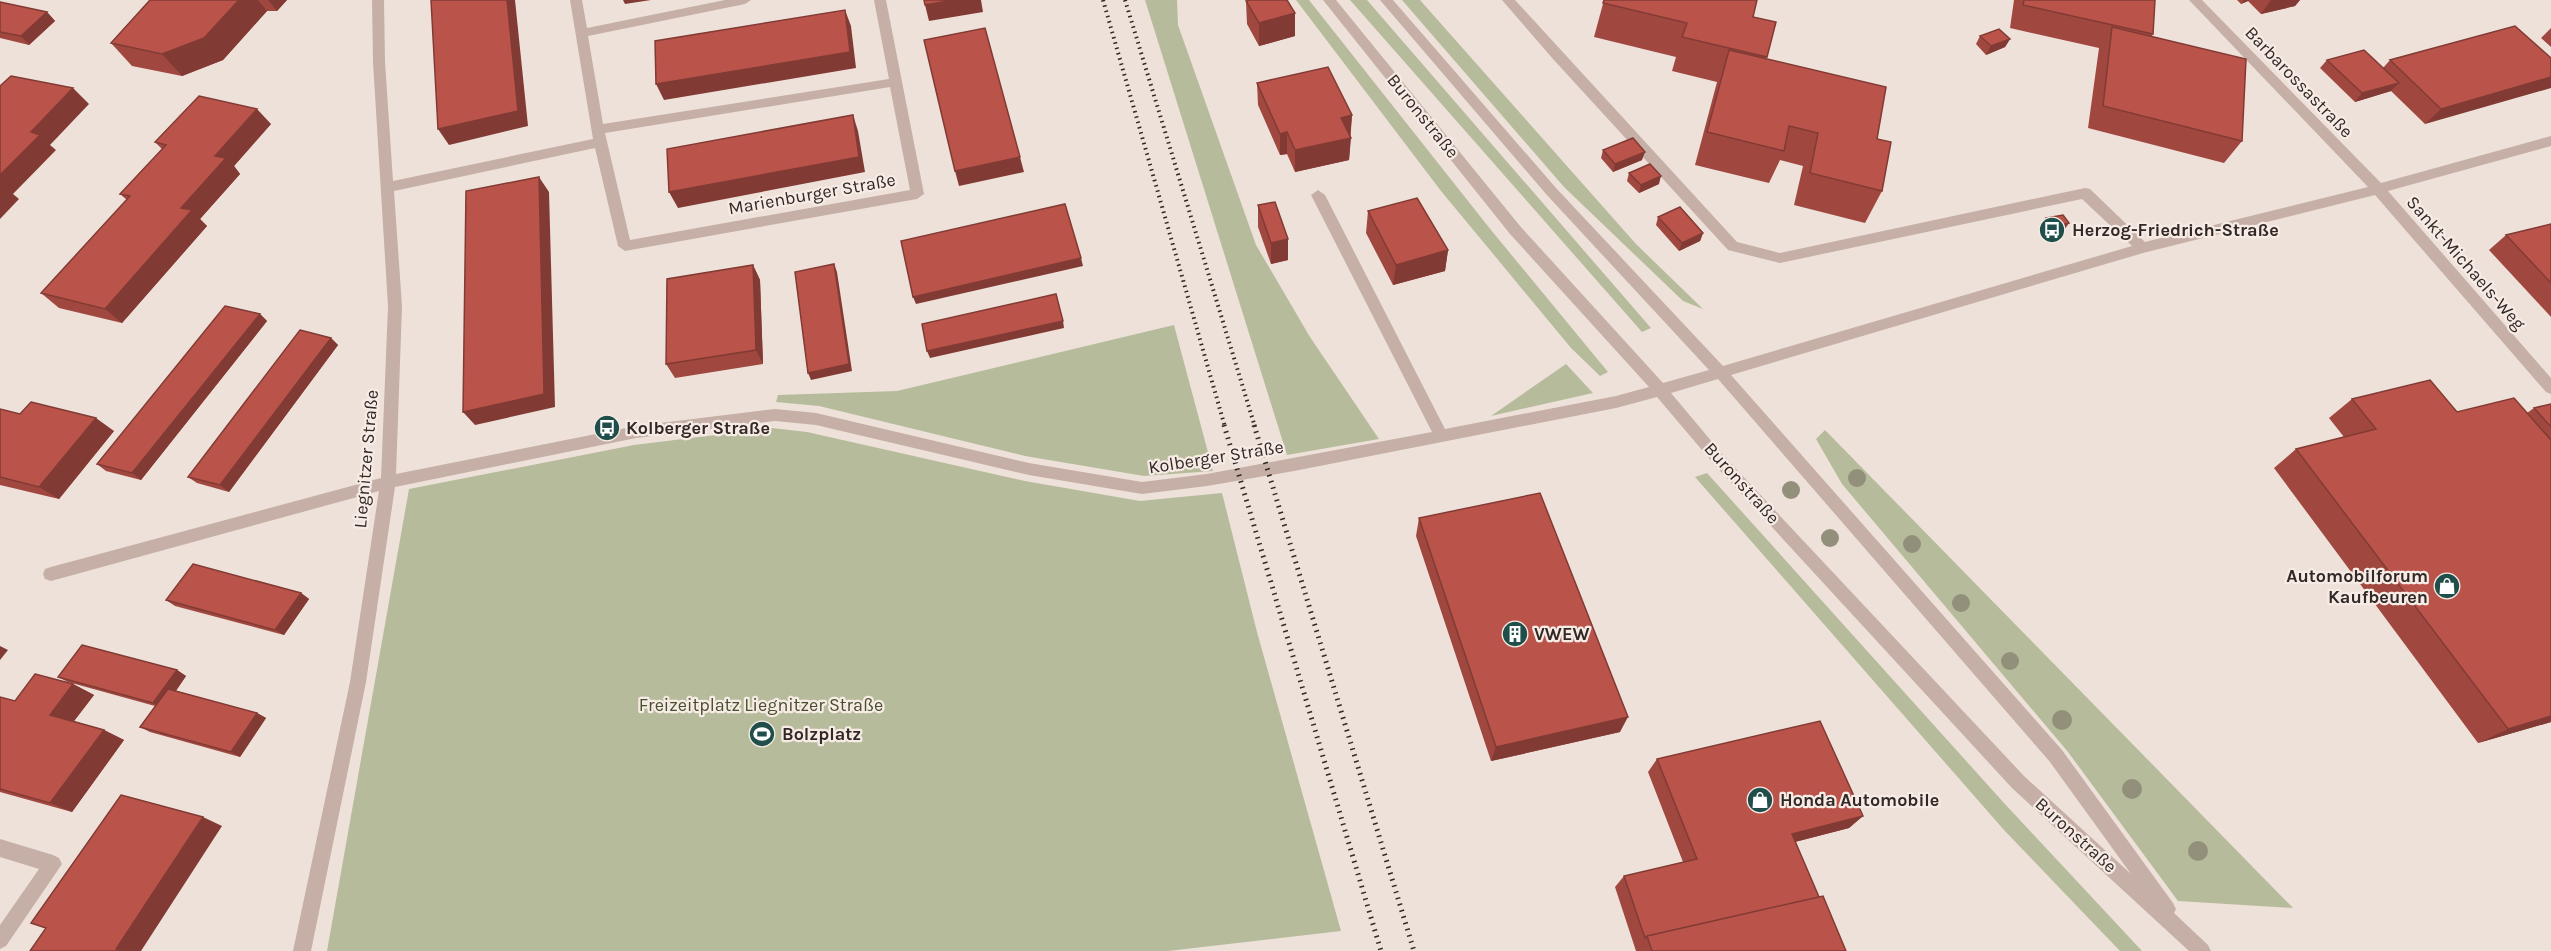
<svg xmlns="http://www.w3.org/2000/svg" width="2551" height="951" font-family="Karla,sans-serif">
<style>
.green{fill:#b6bc9b}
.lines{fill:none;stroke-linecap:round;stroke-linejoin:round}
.minor{fill:#c5afa6;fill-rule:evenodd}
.rail-far1{stroke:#322826;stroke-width:4;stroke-dasharray:1.5 4;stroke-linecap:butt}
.rail{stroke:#322826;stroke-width:5;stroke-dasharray:1.5 5;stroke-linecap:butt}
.tree{fill:#92907a}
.wall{fill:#a04840}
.shaded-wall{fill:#823b34}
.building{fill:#ba544b;stroke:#823b34;stroke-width:1.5}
.labels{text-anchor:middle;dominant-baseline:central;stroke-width:4.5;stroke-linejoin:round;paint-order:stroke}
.street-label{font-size:18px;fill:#322826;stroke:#f7ece5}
.poi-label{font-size:18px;font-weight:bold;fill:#322826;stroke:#f7ece5;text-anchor:start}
.park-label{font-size:18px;fill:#474e2d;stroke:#f7ece5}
</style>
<rect width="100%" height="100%" fill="#eee1d9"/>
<!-- green -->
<path class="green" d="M1145 0H1177L1178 25 1256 245 1310 337 1379 439 1287 455Z
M1296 0H1309L1491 230 1608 372 1600 376 1571 348 1441 191Z
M1350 0H1367L1651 328 1642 332Z
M1402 0H1420L1636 244 1703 309 1683 301 1564 187Z
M1174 325 1213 471 1144 476 1025 456 819 406 776 402 778 395 897 391Z
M1566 364 1593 393 1491 416Z
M772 428 807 432 1025 481 1140 501 1222 493 1257 632 1341 931 1168 951H327L409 489 634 445Z
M1825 430 2293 908 2178 901 2068 752 1842 484 1816 439Z
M1707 473 2004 803 2142 951H2120L2004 830 1695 477Z"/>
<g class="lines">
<!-- minor -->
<path class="minor" d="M372 0H384L385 62 393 181 593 139 570 0H582L587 28 725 0H751L745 4 588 36 603 124 889 79 874 0H886L924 194 917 199 625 251 618 246 595 148 394 191 402 306 396 474 636 426 775 409 816 413 1029 463 1142 482 1207 474 1432 432 1311 195 1318 190 1325 195 1445 429 1616 396 1649 387 1510 234 1323 0H1336L1520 226 1663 383 1709 370 1546 194 1380 0H1393L1556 188 1723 366 2132 246 2082 199 1780 263 1728 250 1553 59 1502 0H1515L1737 242 1780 253 2085 188 2090 189 2145 242 2368 187 2189 0H2202L2381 183 2551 136V146L2388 191 2551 378V394L2546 392 2375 195 2143 253 1731 375 2062 750 2173 903 2176 909 2174 913 2208 945 2211 951H2189L2012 788 1713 463 1657 397 1616 408 1294 471 1207 486 1142 494 1029 475 816 425 775 421 636 438 395 487 366 682 311 951H293L350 682 379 491 51 581 45 579 43 574 45 569 51 567 381 478 388 306 373 62ZM890 87 910 190 630 240 605 133ZM1718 379 2050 762 2131 874 2024 776 1723 455 1671 393Z
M0 839 53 855 59 858 62 864 6 946 0 949V925L39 869 0 857Z"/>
<!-- rail-far1 -->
<path class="rail-far1" d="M1103 0 1225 427
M1125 0 1255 427"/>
<!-- rail -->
<path class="rail" d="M1224 425 1381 951
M1254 425 1414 951"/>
</g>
<!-- trees -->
<g class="tree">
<circle cx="1857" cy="478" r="9"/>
<circle cx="1791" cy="490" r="9"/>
<circle cx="1830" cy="538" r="9"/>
<circle cx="1912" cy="544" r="9"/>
<circle cx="1961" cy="603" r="9"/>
<circle cx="2010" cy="661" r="9"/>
<circle cx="2062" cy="720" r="10"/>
<circle cx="2132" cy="789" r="10"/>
<circle cx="2198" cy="851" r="10"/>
</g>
<!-- wall -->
<path class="wall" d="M150 0H287L277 11H267L223 60 182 76 132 66 111 43Z
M1604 0 1753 17 1776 22 1766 59 1877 139 1882 191 1865 223 1794 205 1803 166 1780 160 1769 183 1695 165 1717 82 1672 71 1676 57 1594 37Z
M2014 0H2155L2153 34 2152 36 2242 141 2224 163 2088 128 2099 48 2010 28Z
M2237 0H2300L2295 6 2261 14 2248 1 2241 4Z
M1246 1 1295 13V36L1259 46 1247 24Z
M0 2 47 12 55 21 29 45 0 38Z
M2551 28V47L2541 38Z
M1980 36 2010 39 2005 47 1986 55 1976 44Z
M2551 58 2425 124 2391 91 2355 102 2320 68 2327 60 2383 68 2390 60Z
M1257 83 1352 115 1349 160 1295 172 1287 154 1280 155 1258 105Z
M271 124 234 166 240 174 200 219 207 226 122 323 59 308 41 293 127 200 120 194 162 149 155 142Z
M1603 150 1642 160 1613 172 1601 158Z
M1629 173 1659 184 1639 193 1627 181Z
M1258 205 1288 260 1271 264 1258 227Z
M1368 211 1448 250 1445 271 1393 285 1366 233Z
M1658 217 1703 233 1700 241 1679 251 1656 225Z
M2046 218 2069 223 2063 231 2047 235 2040 226Z
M2551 224V317L2489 250 2506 235Z
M753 265 760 280 763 364 675 378 666 364Z
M260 314 267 321 141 480 106 471 97 464Z
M331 338 338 345 229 492 197 483 188 477Z
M2352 399 2457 412 2527 413 2534 408 2551 404V722L2478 743 2274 468 2296 449 2344 437 2329 418Z
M0 409 20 414 114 431 59 499 0 485Z
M1419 518 1620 732 1491 761 1416 536Z
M301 593 309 599 284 635 175 606 166 600Z
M177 670 186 676 176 691 257 713 266 718 240 757 150 732 140 727 155 706 68 682 58 677Z
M73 684 94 695 74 721 104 730 124 740 72 812 0 792V697L15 701Z
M1657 759 1863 816 1849 828 1795 842 1819 897 1846 951H1636L1615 887 1624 876 1683 862 1648 772Z"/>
<!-- shaded-wall -->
<path class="shaded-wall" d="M239 0H258L267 11 223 60 182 76 162 54Z
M268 0H287L277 11Z
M507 0H515L528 126 449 145 438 129Z
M623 0H651L625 4Z
M953 0H981L983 12 929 21 925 5Z
M2244 0H2250L2248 1 2241 4Z
M2271 0H2300L2295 6 2261 14Z
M845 10 851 26 856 68 664 100 656 84Z
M47 12 55 21 29 45 21 36Z
M1295 13V36L1259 46V23Z
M2010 39 2005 47 1986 55 1991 46Z
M2551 77V88L2425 124 2441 109Z
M2399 83 2391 91 2355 102 2362 93Z
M73 88 89 104 50 145 56 150 13 194 19 199 0 219V175L31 132Z
M257 109 271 124 234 166 240 174 200 219 207 226 122 323 105 309 215 156Z
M853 115 858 131 865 172 678 208 669 192Z
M1352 115 1350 137 1341 118Z
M1287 132V154L1280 155V134Z
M1351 138 1349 160 1295 172V150Z
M1645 152 1642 160 1613 172 1615 164Z
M1020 157 1024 172 959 186 955 171Z
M1661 176 1659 184 1639 193 1641 185Z
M539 177 549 192 555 407 475 425 463 412Z
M2069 223 2063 231 2047 235 2052 227Z
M1703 233 1700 241 1679 251 1682 243Z
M1288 239V260L1271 264V243Z
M1448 250 1445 271 1393 285 1396 265Z
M1081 258 1083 266 916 304 913 297Z
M834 264 837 272 852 371 811 380 808 373Z
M753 265 760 280 763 364 756 350Z
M260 314 267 321 141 480 132 473Z
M1063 321 1064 328 930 358 927 351Z
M331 338 338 345 229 492 220 485Z
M96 418 114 431 59 499 39 487Z
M301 593 309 599 284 635 275 630Z
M0 646 8 650 0 660Z
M177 670 186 676 163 709 153 703Z
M73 684 94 695 71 725 50 715Z
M257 713 266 718 240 757 231 752Z
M2551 716V722L2478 743 2508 729Z
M1628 717 1620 732 1491 761 1496 747Z
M104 730 124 740 72 812 50 803Z
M1863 816 1849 828 1779 846 1792 834Z
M203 817 222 826 141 951H124L116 949Z"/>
<!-- building -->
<path class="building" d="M150 0H239L204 38 162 54 111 43Z
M431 0H507L518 111 438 129Z
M924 0H953L925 5Z
M1250 0H1287L1295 13 1259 23 1246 1Z
M1604 0H1757L1753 17 1776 22 1767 57 1682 37 1687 23 1603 3Z
M2024 0H2155L2153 34 2023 5Z
M0 2 47 12 21 36 0 32Z
M845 10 850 52 656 84 655 41Z
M2515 26 2551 58V77L2441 109 2390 60Z
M2112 27 2246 59 2242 141 2103 106Z
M985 28 1020 157 955 171 924 40Z
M1999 29 2010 39 1991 46 1980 36Z
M1729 50 1886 87 1877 139 1891 142 1882 191 1810 173 1818 133 1789 126 1784 151 1707 132Z
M2364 50 2399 83 2362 93 2327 60Z
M1328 67 1352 115 1341 118 1351 138 1295 150 1287 132 1280 134 1257 83Z
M11 76 73 88 31 132 40 135 0 175V86Z
M199 96 257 109 215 156 226 158 181 208 192 210 105 309 41 293 130 196 120 194 166 145 155 142Z
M853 115 859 157 669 192 667 149Z
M1633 138 1645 152 1615 164 1603 150Z
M1650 164 1661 176 1641 185 1629 173Z
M539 177 544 394 463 412 466 191Z
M1417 198 1448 250 1396 265 1368 211Z
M1275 202 1288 239 1271 243 1258 205Z
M1065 204 1081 258 913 297 901 241Z
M1680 207 1703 233 1682 243 1658 217Z
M2063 215 2069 223 2052 227 2046 218Z
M2551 224V283L2506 235Z
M834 264 849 364 808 373 795 272Z
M753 265 756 350 666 364 667 279Z
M1056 294 1063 321 927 351 922 324Z
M225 306 260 314 132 473 97 464Z
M300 330 331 338 220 485 188 477Z
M2430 380 2457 412 2514 398 2551 440V716L2508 729 2296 449 2376 429 2352 399Z
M31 402 96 418 39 487 0 477V409L20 414Z
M2551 404V427L2534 408Z
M1540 493 1628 717 1496 747 1419 518Z
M193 564 301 593 275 630 166 600Z
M82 645 177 670 153 703 58 677Z
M35 674 73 684 50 715 104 730 50 803 0 789V697L15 701Z
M168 689 257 713 231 752 140 727Z
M1820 721 1863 816 1792 834 1819 897 1647 936 1645 938 1624 876 1697 859 1657 759Z
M121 795 203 817 116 949 124 951H30L46 928 31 923Z
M1823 896 1846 951H1652L1647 936Z"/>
<!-- icons -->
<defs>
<g id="bus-disc" transform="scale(1.35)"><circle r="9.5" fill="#204f4b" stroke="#f7ece5"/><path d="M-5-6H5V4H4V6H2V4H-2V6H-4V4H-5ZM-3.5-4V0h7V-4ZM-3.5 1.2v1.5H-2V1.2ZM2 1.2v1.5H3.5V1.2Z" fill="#fff"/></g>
<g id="shop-disc" transform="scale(1.35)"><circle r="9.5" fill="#204f4b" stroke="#f7ece5"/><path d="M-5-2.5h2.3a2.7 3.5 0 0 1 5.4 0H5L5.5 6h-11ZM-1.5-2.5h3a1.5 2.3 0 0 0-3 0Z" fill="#fff"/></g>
<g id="building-disc" transform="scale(1.35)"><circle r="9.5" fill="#204f4b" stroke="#f7ece5"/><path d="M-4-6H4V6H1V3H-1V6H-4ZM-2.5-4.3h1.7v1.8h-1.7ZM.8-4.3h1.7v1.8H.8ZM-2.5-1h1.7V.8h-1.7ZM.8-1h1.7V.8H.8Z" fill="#fff"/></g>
<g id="stadium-disc" transform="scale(1.35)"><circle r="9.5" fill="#204f4b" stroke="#f7ece5"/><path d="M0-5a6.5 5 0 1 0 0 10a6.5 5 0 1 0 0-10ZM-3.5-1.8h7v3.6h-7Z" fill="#fff"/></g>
</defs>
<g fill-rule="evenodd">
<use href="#bus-disc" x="2052" y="230"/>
<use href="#bus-disc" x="607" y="428"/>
<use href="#shop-disc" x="2447" y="586"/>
<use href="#building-disc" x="1515" y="634"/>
<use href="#stadium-disc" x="762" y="734"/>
<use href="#shop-disc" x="1760" y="800"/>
</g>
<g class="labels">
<!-- street labels -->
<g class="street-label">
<text transform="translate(2299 82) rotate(46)">Barbarossastraße</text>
<text transform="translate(1423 116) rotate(51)">Buronstraße</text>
<text transform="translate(812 194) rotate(-10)">Marienburger Straße</text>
<text transform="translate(2466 263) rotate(49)">Sankt-Michaels-Weg</text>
<text transform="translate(1216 457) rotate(-9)">Kolberger Straße</text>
<text transform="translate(366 459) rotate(-85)">Liegnitzer Straße</text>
<text transform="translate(1742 483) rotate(48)">Buronstraße</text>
<text transform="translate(2076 835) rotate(42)">Buronstraße</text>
</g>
<!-- poi labels -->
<g class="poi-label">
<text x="2072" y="230">Herzog-Friedrich-Straße</text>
<text x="626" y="428">Kolberger Straße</text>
<text x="2428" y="576" text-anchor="end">Automobilforum<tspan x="2428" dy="21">Kaufbeuren</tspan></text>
<text x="1534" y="634">VWEW</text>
<text x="782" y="734">Bolzplatz</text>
<text x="1780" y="800">Honda Automobile</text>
</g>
<!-- park labels -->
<g class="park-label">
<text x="761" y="705">Freizeitplatz Liegnitzer Straße</text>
</g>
</g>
</svg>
